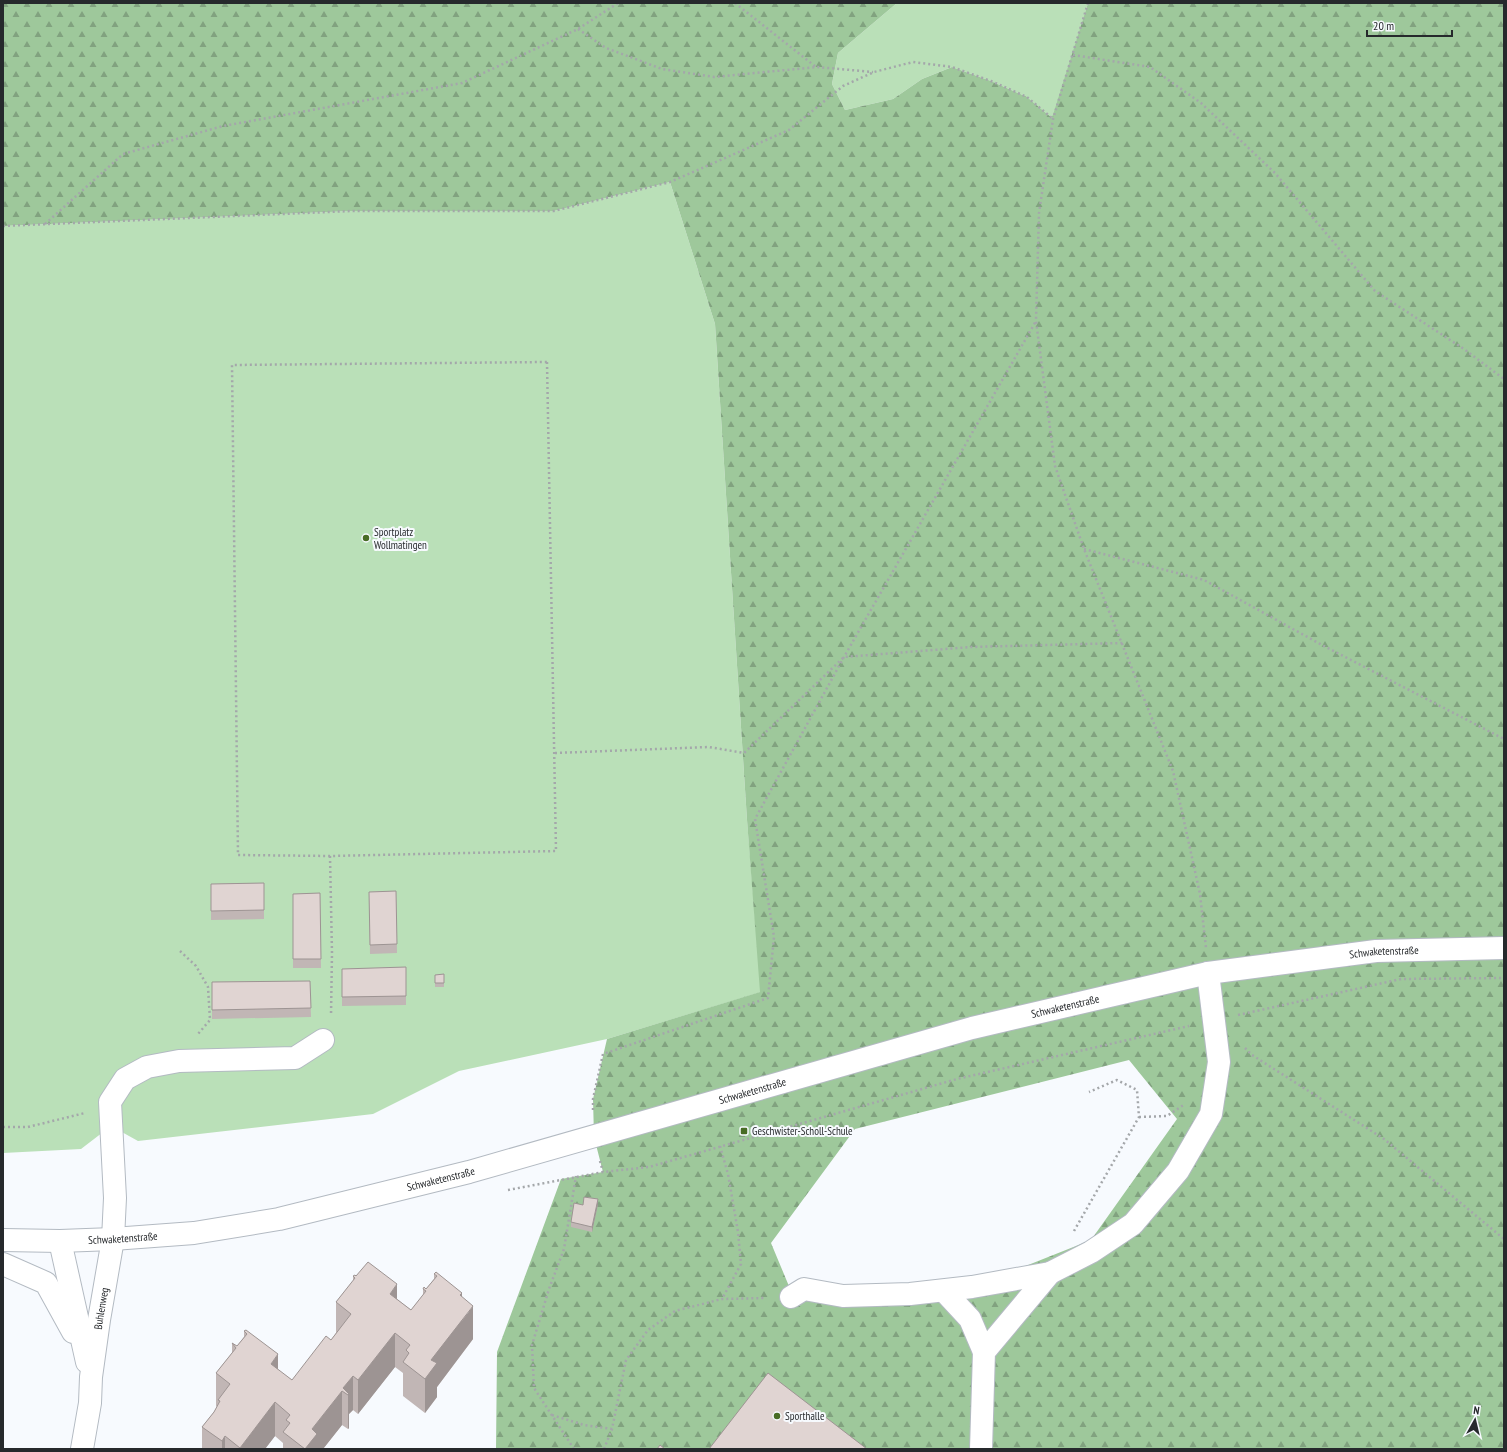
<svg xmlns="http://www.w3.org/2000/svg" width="1507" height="1452" font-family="'PT Sans Narrow',sans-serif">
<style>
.grass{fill:#bae0b8}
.forest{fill:url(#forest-firs);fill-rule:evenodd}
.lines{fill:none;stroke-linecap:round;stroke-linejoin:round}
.minor-casing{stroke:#b3bac2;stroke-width:24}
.path{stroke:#a4a7aa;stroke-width:2.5;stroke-dasharray:2 3;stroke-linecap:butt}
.minor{stroke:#fff;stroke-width:22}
.wall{fill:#c1b6b5}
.shaded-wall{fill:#9d9493}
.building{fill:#e0d4d2;stroke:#9d9493}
.poi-dot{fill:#486c25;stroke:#f7fafe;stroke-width:1.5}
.labels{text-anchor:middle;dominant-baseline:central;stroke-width:4;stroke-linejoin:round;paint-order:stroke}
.poi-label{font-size:11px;fill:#26292c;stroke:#f7fafe;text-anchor:start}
.street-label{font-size:11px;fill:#26292c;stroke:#f7fafe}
</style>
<defs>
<pattern id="forest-firs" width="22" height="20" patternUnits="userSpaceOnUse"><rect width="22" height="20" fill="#9ec89b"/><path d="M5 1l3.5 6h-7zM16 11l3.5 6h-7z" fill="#81a27f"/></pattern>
</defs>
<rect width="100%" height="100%" fill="#f7fafe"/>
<!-- grass -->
<path class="grass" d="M897 3H1088L1053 119 1027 97 991 81 952 67 922 79 893 99 845 110 832 84 838 53Z
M670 182 715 324 747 820 761 992 607 1039 459 1071 373 1114 138 1141 111 1126 81 1149 3 1153V226L352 211H554Z"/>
<!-- forest -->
<path class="forest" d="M3 3H897L838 53 832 84 845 110 893 99 922 79 952 67 991 81 1027 97 1052 118 1088 3H1504V1449H496L497 1352 561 1179 603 1172 594 1137 593 1099 607 1039 760 992 747 820 715 324 670 182 554 211H352L3 226ZM1129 1060 1177 1119 1091 1240 1018 1269 933 1284 791 1291 771 1243 855 1129Z"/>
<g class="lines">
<!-- minor casing -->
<g class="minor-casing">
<g id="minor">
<path id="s1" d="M3 1240 60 1241 113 1239 194 1233 279 1219 469 1172 972 1028 1208 973 1376 951 1504 948"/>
<path d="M60 1241 87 1362"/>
<path d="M3 1264 46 1283 73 1332"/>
<path d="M944 1291 970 1319 984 1352"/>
<path d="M791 1297 804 1289 843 1296 910 1294 972 1287 1050 1273 1091 1252 1133 1224 1178 1171 1211 1114 1219 1062 1208 973"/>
<path id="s2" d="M82 1449 90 1403 91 1377 99 1320 113 1239 115 1198 110 1102 125 1079 147 1067 179 1061 295 1058 323 1040"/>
<path d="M981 1449 984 1352 1050 1273"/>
</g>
</g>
<!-- path -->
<path class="path" d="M735 3 816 67
M1088 3 1053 119 1039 213 1036 321 1055 466 1084 549 1173 771 1200 894 1206 948
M578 29 606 48 662 69 714 77 817 67 873 72
M1073 55 1150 67 1201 103 1275 173 1375 291 1464 349 1504 379
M45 224 123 154 223 126 462 83 578 29 618 3
M3 226 352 211H554L670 182 789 130 843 86 874 72 913 62 952 67 991 81 1027 97 1053 119
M547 362 556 851 330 856 238 855 232 365Z
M1084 549 1204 580 1322 645 1504 739
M555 753 709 747 744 753 844 657 971 647 1123 643
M330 856 332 953 331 1015
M180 951 196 966 208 987 210 1020 198 1034
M1238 1015 1401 979 1504 978
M1245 1048 1252 1055 1384 1139 1504 1239
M593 1110V1099L603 1054 768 998 774 937 755 819 844 657 1036 321
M1139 1117 1167 1116 1185 1104
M3 1127H28L85 1113
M720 1146 728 1174 738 1232 741 1264 722 1299
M600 1161 603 1172
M508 1190 603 1172 649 1167 957 1079 1189 1026
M1074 1231 1139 1117 1137 1090 1117 1080 1089 1092
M552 1415 584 1425 612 1429
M574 1449 534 1388 532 1345 549 1289 564 1249 576 1176
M604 1449 612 1429 626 1360 648 1330 675 1311 722 1299 766 1298"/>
<!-- minor -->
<use href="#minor" class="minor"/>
</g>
<!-- wall -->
<path class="wall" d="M264 883V919L211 920V884Z
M396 891 397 953 370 954 369 892Z
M320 893 321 968H293V894Z
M406 967V1005L342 1006V969Z
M444 974V987H435V975Z
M310 981 311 1017 212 1019V982Z
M598 1204 592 1232 571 1227V1222Z
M434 1274 462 1297 473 1339 437 1387V1397L425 1413 403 1396V1373L395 1367 358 1414 353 1410 349 1414V1428L348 1429 342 1425 323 1449H283V1443L275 1436 265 1449H202V1427L214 1412 217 1407 216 1406V1373L232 1353V1343L237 1346 244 1337V1331L246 1330 278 1370 292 1380 331 1340 336 1333V1302L353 1281V1276H356L397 1299 411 1310 423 1295V1289H426L434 1279Z"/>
<!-- shaded-wall -->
<path class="shaded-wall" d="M598 1199V1204L592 1232V1227Z
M397 1284V1318L390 1294Z
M462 1293V1321L473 1306V1339L437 1387V1397L425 1413V1379L431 1360 460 1295Z
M395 1333V1367L358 1414V1380Z
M278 1354V1388L271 1364Z
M353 1376V1410L349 1414V1428L348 1429V1395L343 1388Z
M342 1391V1425L323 1449H305L312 1429Z
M275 1402V1436L265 1449H240V1448Z
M225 1436V1449H222V1441Z"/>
<!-- building -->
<path class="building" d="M264 883V910L211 911V884Z
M396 891 397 944 370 945 369 892Z
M320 893 321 959H293V894Z
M406 967V996L342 997V969Z
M444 974V983H435V975Z
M310 981 311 1008 212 1010V982Z
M584 1197 598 1199 592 1227 571 1222 574 1203 583 1205Z
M368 1262 397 1284 390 1294 411 1310 426 1291 423 1289 424 1287 426 1289 437 1276 434 1274 436 1272 462 1293 460 1295 473 1306 431 1360 437 1363 425 1379 403 1362 409 1353 406 1350 410 1345 395 1333 358 1380 353 1376 343 1388 349 1394 348 1395 342 1391 312 1429 317 1434 305 1449 283 1432 290 1423 286 1420 290 1415 275 1402 240 1448 225 1436 222 1441 202 1427 214 1412 220 1401 218 1400 230 1384 216 1373 236 1348 232 1343 237 1346 247 1334 244 1331 246 1330 278 1354 271 1364 292 1380 326 1336 331 1340 351 1314 336 1302 355 1278 353 1276 355 1275 356 1276Z
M768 1373 867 1449H709Z
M660 1445 665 1449H657Z"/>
<!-- markers -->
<g class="poi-dot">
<circle cx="366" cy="538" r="4"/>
<rect x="740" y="1127" width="8" height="8" rx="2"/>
<circle cx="777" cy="1416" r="4"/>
</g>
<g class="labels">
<!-- poi labels -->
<g class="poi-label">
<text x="374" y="532">Sportplatz<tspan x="374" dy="13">Wollmatingen</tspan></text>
<text x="752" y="1131">Geschwister-Scholl-Schule</text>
<text x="785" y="1416">Sporthalle</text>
</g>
<!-- street labels -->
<g class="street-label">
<text stroke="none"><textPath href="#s1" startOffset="1416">Schwaketenstraße</textPath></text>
<text stroke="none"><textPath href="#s1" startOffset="1092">Schwaketenstraße</textPath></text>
<text stroke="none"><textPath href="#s1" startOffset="768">Schwaketenstraße</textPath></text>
<text stroke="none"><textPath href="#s1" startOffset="444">Schwaketenstraße</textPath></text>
<text stroke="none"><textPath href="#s1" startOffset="120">Schwaketenstraße</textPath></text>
<text stroke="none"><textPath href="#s2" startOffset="142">Buhlenweg</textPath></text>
</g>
</g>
<!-- border -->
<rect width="1507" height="1452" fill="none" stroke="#26292c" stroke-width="8"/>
<!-- north arrow -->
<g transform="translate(1475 1420) rotate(8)" stroke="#f7fafe" stroke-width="3" paint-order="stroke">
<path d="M0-3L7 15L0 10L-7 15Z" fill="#26292c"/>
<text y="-6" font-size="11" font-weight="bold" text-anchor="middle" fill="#26292c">N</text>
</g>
<!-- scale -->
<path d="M1367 30v6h85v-6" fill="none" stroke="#26292c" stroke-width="2"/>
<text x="1373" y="30" font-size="12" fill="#26292c" stroke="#f7fafe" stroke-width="3" paint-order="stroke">20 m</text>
</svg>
